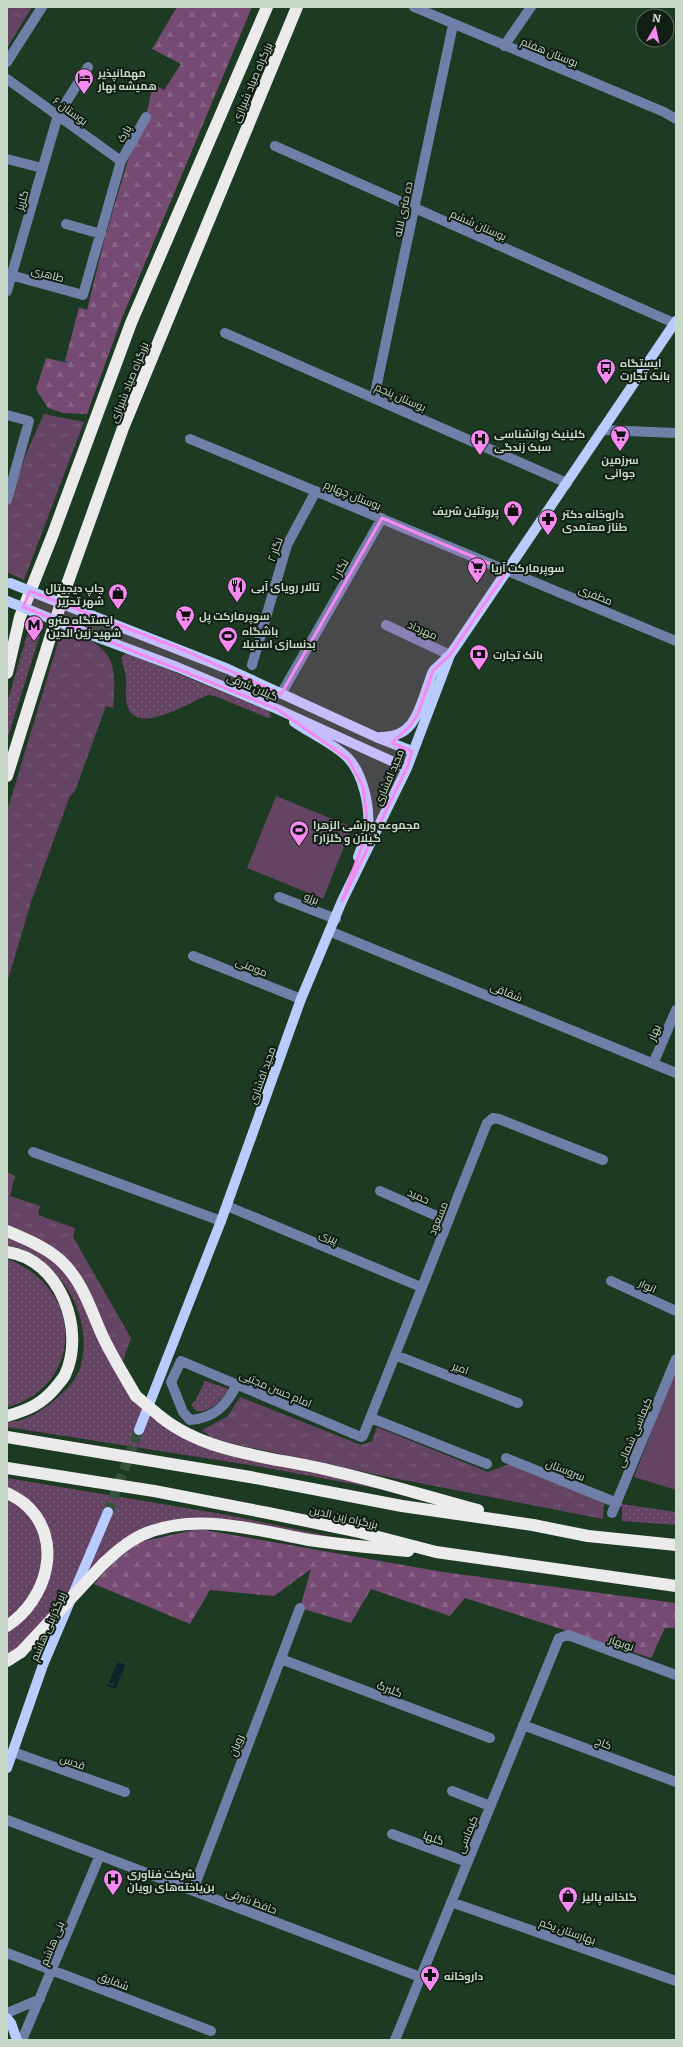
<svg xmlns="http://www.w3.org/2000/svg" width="683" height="2047" font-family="Literata,Cairo,serif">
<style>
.grass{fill:url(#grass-dots)}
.forest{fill:url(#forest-firs)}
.park{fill:url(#park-tufts)}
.pitch{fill:#644363}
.water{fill:url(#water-ripples)}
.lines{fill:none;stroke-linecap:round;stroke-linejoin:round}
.major-tunnel{stroke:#36523b;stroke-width:10;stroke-dasharray:10 5;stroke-linecap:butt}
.minor{stroke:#6f7fa7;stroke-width:10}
.major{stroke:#b9ccfe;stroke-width:10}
.highway{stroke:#ebebeb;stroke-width:12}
.major-bridge{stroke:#b9ccfe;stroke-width:10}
.highway-bridge{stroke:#ebebeb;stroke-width:12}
.marked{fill:#f489f0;fill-opacity:0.2;stroke:#f489f0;stroke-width:3;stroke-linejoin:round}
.labels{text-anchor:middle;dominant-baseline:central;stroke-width:4;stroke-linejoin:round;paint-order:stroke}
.street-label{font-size:11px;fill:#c7d8c9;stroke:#111e13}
.poi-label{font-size:11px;font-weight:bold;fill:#c7d8c9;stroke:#111e13;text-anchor:start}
</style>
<defs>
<pattern id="grass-dots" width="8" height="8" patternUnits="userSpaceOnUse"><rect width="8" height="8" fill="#644363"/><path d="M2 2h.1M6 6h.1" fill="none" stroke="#795d78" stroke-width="1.8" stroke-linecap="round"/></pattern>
<pattern id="forest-firs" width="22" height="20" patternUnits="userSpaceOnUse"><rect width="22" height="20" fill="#754a73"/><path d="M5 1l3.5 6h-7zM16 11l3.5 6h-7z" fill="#876386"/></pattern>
<pattern id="park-tufts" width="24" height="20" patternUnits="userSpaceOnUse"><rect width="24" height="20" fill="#644363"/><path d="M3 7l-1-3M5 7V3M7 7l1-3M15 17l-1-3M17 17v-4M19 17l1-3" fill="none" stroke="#795d78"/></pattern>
<pattern id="water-ripples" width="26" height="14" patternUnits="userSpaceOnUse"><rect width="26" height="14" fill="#092529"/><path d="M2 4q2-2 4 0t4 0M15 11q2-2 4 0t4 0" fill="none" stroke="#2b4447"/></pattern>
</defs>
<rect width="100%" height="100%" fill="#1d3a22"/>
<!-- grass -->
<path class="grass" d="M33 614 45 619 7 740V703Z
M128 653 269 711 271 717 268 718 215 696 208 695C190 702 139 735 128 708 124 698 127 687 126 677 125 670 121 663 122 656Z
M7 1235 49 1256 66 1273 75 1287 106 1354 172 1431 386 1490 256 1466 7 1427V1422C23 1422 39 1413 51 1403 63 1393 77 1381 81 1365 91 1325 72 1282 38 1258 29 1252 18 1246 7 1246Z
M7 1259C20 1263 31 1271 41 1280 85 1322 67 1392 7 1407Z
M205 1381 229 1389C221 1400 211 1413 196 1411L191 1405 195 1401Z
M7 1478 228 1515 352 1541 211 1519 114 1547 86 1573 21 1645 7 1656V1631L36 1605 44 1593 51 1571 49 1538 7 1488Z
M7 1498C12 1500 17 1502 21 1505 25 1507 28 1513 31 1517 53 1548 38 1598 7 1618Z
M622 1504 676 1512V1525L622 1521Z"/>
<!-- forest -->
<path class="forest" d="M177 7H252L122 318 87 414 63 413 48 408 36 389 46 358 68 363 65 361 79 307 87 310 105 237 128 160 145 121 153 84 164 90 181 64 152 49Z
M199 1529 443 1572 676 1603V1628H665L651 1658 465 1598 450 1616 371 1589 351 1623 300 1608 311 1569 274 1596 210 1590 190 1624 94 1584 109 1566 139 1542Z"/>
<!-- park -->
<path class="park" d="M7 7H32L7 48Z
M44 414 84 422 24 580 7 572V508L28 449Z
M63 626C110 649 118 654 113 708L106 706 75 791 70 796 31 902 7 983V811Z
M7 1172 15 1176 10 1196 40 1206 38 1215 75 1228 73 1237 131 1338 122 1364 81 1279 7 1226Z
M240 1397 361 1445 372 1441 377 1427 488 1472 509 1464 604 1503 603 1519 388 1477 215 1440 202 1430 228 1416Z"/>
<!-- pitch -->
<path class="pitch" d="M276 796 352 827 323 899 247 868Z
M673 1375 676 1376V1490L634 1477Z"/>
<!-- water -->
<path class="water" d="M118 1661 126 1664 116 1689 107 1686Z"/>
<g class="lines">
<!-- major-tunnel -->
<path class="major-tunnel" d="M108 1512 139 1430"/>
<!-- minor -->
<path class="minor" d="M414 7 664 112 676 119
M504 46 531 7
M7 62 42 7
M7 79 121 161
M275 146 676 324
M7 159 42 168
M66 224 101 234
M7 274 83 295 121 161 146 117
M7 291 58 115 88 67
M225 333 567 483
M374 398 453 25
M7 415 29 421 7 500
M602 430 676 433
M190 439 676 641
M386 625 450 655
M252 665 287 545 316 491
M281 694 382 518
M279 897 336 919
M329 931 676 1073
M193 956 301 999
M653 1064 676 1010
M33 1152 221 1221
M380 1191 448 1221
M227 1206 421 1287
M611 1281 676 1311
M395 1355 518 1403
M237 1384C227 1405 215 1418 190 1420L183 1412 171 1382 181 1361 361 1437 363 1436 487 1123 493 1118 499 1119 603 1160
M371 1418 487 1464
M506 1458 617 1503
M612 1513 676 1359
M281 1659 490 1738
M523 1725 676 1782
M13 1752 125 1792
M452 1791 490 1806
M7 1820 420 1977
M392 1834 467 1862
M193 1890 300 1608
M451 1902 676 1981
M7 1953 211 2031
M7 2013 40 1999
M22 2040 100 1855
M395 2040 559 1638 568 1635 676 1675"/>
<!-- major -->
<path class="major" d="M93 616 228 669 376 737 412 751
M86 633 177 667 277 709 407 768
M294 722C311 734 333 743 348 758 363 774 370 806 368 828 366 838 361 848 358 857
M381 737C414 738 419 710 428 685 430 680 431 674 434 670 438 666 443 662 447 657
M139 1430 221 1221 301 999 342 901 407 768 450 655 676 321
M7 1768 43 1665 108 1512
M7 2018 11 2023 17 2040"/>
<!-- highway -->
<path class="highway" d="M7 673 20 617 53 534 131 323 267 7
M7 776 65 590 123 428 297 7
M7 1231C26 1239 45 1247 60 1260 83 1281 91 1311 103 1337 113 1358 125 1377 136 1396
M7 1252C60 1259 86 1330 65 1375 63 1379 59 1383 56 1387 42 1404 28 1410 7 1416
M161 1417C207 1454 273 1457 328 1470 378 1481 428 1497 478 1510
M7 1437 250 1477 402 1506 533 1525 588 1536 676 1545
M7 1468 154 1491 268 1513 359 1532 436 1552 676 1586
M7 1493C13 1496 20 1500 25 1504 65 1539 47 1600 7 1626
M103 1564C115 1553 127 1542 142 1535 194 1511 255 1530 309 1540 342 1545 375 1548 408 1551
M7 1661 21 1652"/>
<!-- major-bridge -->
<path class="major-bridge" d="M10 583 93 616
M7 601 86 633"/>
<!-- highway-bridge -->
<path class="highway-bridge" d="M136 1396 161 1417
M21 1652 103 1564"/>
</g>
<!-- marked area -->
<path class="marked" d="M382 518 507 571 450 655 433 671 418 714 410 726 392 743 412 751 407 768 342 901 368 829 363 787 348 759 277 709 23 607 30 591 184 650 281 694Z"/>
<!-- icons -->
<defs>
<g id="hotel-pin" transform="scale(1)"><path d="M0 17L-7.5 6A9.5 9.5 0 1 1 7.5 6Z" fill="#f489f0" stroke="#111e13"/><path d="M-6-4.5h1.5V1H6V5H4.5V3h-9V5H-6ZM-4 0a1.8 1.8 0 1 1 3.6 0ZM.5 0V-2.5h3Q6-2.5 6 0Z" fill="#111"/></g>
<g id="bus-pin" transform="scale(1)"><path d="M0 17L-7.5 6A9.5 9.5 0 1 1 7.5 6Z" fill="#f489f0" stroke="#111e13"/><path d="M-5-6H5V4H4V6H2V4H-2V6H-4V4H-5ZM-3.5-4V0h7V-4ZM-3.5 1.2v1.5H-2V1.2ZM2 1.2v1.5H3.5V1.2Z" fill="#111"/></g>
<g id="supermarket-pin" transform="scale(1)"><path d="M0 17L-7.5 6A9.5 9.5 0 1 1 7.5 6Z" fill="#f489f0" stroke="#111e13"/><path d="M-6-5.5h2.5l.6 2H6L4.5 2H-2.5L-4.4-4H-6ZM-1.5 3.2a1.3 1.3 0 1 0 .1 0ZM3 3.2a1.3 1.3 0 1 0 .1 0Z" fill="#111"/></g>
<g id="hospital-pin" transform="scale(1)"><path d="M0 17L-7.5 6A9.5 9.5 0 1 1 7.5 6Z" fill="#f489f0" stroke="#111e13"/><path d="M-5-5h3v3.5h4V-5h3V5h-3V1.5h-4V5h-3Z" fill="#111"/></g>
<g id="shop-pin" transform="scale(1)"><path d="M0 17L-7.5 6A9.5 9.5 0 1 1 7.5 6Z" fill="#f489f0" stroke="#111e13"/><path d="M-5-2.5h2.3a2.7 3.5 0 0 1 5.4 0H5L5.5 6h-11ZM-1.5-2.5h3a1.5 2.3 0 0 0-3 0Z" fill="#111"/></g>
<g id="pharmacy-pin" transform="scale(1)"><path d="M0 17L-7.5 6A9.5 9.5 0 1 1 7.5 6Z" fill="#f489f0" stroke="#111e13"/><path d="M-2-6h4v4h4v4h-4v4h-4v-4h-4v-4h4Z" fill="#111"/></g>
<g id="restaurant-pin" transform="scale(1)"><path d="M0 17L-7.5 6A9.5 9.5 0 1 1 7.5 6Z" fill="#f489f0" stroke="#111e13"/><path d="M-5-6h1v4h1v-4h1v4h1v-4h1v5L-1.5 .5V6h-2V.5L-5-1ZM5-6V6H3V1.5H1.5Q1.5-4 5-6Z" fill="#111"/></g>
<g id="metro-pin" transform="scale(1)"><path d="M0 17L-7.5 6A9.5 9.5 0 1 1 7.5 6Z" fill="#f489f0" stroke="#111e13"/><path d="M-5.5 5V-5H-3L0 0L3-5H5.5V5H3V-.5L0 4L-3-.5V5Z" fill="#111"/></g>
<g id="stadium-pin" transform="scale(1)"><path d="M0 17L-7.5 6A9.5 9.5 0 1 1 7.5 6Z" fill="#f489f0" stroke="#111e13"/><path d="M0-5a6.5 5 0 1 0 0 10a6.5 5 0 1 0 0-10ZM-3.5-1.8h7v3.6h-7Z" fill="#111"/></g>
<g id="bank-pin" transform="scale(1)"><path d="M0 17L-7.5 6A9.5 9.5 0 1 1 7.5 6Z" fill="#f489f0" stroke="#111e13"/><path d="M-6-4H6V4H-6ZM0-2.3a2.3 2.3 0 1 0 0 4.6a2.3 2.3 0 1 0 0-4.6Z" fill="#111"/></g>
</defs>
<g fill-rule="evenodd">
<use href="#hotel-pin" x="84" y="78"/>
<use href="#bus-pin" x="606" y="368"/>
<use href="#supermarket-pin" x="620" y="435"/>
<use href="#hospital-pin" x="480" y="439"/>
<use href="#shop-pin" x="513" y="510"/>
<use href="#pharmacy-pin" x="548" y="519"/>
<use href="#supermarket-pin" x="477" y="567"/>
<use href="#restaurant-pin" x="237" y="586"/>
<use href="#shop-pin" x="118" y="593"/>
<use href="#supermarket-pin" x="185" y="615"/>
<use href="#metro-pin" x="34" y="625"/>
<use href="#stadium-pin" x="228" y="636"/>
<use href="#bank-pin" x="479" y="654"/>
<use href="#stadium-pin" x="299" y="830"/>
<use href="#hospital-pin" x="113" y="1879"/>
<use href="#shop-pin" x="568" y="1896"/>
<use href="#pharmacy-pin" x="430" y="1975"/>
</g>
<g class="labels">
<!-- street labels -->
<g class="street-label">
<text transform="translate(550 51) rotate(22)">بوستان هفتم</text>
<text transform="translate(251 82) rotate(-67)">بزرگراه صیاد شیرازی</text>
<text transform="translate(71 110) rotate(36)">بوستان ۶</text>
<text transform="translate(123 133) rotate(-60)">پارک</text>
<text transform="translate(21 200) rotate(-74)">گلریز</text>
<text transform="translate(402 209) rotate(-78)">ده متری لاله</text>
<text transform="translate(479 224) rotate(24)">بوستان ششم</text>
<text transform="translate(48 273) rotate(15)">طاهری</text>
<text transform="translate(128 382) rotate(-68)">بزرگراه صیاد شیرازی</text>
<text transform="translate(401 396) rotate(24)">بوستان پنجم</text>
<text transform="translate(353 494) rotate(22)">بوستان چهارم</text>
<text transform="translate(274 549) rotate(-70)">نگار ۲</text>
<text transform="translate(339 569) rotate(-60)">نگار ۱</text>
<text transform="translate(596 594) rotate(22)">مظفری</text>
<text transform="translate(423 629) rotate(24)">مهرداد</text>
<text transform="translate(253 686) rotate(23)">گیلان شرقی</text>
<text transform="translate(388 777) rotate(-67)">مجید افشاری</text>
<text transform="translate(312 897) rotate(21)">برزو</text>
<text transform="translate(252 966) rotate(22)">مومنی</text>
<text transform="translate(507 991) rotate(22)">شقاقی</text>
<text transform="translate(653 1032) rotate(-67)">بهار</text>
<text transform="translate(261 1075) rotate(-70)">مجید افشاری</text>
<text transform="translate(419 1195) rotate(24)">حمید</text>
<text transform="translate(437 1218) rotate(-68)">مسعود</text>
<text transform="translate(329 1236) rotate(23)">پیری</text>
<text transform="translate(648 1285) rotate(25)">انوار</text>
<text transform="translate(461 1367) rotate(21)">امیر</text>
<text transform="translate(276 1388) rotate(23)">امام حسن مجتبی</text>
<text transform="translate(633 1432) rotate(-67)">کیماسی شمالی</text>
<text transform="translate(566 1469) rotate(22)">سروستان</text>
<text transform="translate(344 1516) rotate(13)">بزرگراه زین الدین</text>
<text transform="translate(47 1626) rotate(-67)">زیرگذر بنی هاشم</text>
<text transform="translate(622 1642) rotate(20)">نوبهار</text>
<text transform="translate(390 1688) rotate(21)">گلبرگ</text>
<text transform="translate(604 1742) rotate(21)">کاج</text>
<text transform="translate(235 1745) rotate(-69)">رویان</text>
<text transform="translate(73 1761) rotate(20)">قدس</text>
<text transform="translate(466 1834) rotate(-68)">کیماسی</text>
<text transform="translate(434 1837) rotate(20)">گلها</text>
<text transform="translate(252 1900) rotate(21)">حافظ شرقی</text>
<text transform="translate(568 1930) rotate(19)">بهارستان یکم</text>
<text transform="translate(51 1943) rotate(-68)">بنی هاشم</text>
<text transform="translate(114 1980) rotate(21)">شقایق</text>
</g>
<!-- poi labels -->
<g class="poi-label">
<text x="98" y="72">مهمانپذیر<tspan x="98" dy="13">همیشه بهار</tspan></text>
<text x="620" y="362">ایستگاه<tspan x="620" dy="13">بانک تجارت</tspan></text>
<text x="494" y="433">کلینیک روانشناسی<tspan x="494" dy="13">سبک زندگی</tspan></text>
<text x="620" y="459" text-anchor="middle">سرزمین<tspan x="620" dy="13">جوانی</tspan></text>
<text x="499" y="510" text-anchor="end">پروتئین شریف</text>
<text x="562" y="513">داروخانه دکتر<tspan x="562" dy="13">طناز معتمدی</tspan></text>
<text x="491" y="567">سوپرمارکت آریا</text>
<text x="251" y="586">تالار رویای آبی</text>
<text x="104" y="587" text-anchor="end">چاپ دیجیتال<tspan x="104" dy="13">شهر تحریر</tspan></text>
<text x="199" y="615">سوپرمارکت پل</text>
<text x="48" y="619">ایستگاه مترو<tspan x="48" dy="13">شهید زین الدین</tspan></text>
<text x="242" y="630">باشگاه<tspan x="242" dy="13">بدنسازی استیلا</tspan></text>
<text x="493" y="654">بانک تجارت</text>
<text x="313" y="824">مجموعه ورزشی الزهرا<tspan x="313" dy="13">گیلان و گلزار۲</tspan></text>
<text x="127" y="1873">شرکت فناوری<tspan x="127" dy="13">بن‌یاخته‌های رویان</tspan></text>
<text x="582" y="1896">گلخانه پالیز</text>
<text x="444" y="1975">داروخانه</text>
</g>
</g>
<!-- border -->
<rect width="683" height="2047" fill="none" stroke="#c7d8c9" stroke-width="16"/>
<!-- north arrow -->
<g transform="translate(655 28) rotate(9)"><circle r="19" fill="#111e13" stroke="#5a685c"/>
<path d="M0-3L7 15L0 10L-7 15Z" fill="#f489f0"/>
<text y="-6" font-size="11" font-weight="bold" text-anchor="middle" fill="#c7d8c9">N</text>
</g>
</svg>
